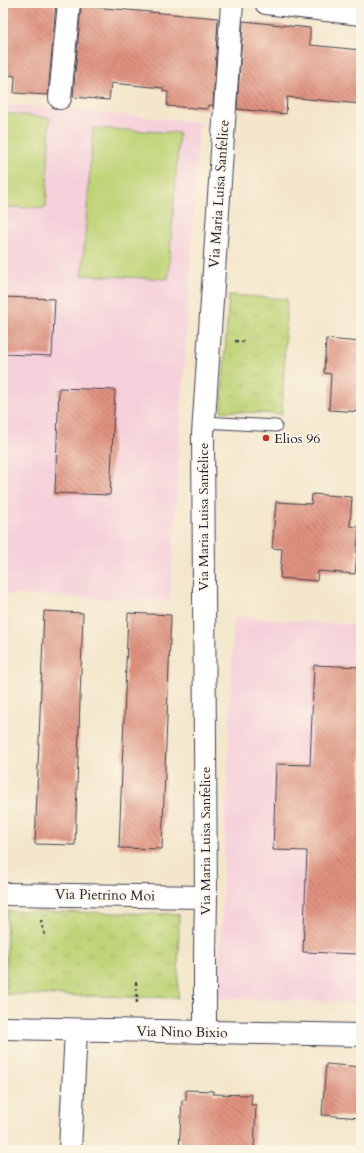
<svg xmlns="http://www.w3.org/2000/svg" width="364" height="1153" font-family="Cardo,serif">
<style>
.built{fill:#f5cfda}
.park{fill:url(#park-tufts);stroke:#707b5a}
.garden{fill:#bfd478;stroke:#707b5a}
.building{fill:url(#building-back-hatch)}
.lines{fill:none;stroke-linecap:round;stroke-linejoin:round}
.lane-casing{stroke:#413f50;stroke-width:13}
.street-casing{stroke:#413f50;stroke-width:24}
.path{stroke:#413f50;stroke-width:2.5;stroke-dasharray:3 3;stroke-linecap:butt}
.lane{stroke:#fff;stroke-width:11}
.street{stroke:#fff;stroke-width:22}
.poi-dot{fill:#c8321e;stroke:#fcf5e5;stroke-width:1.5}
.labels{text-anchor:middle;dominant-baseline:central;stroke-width:3.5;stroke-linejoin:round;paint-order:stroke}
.street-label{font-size:14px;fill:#22223b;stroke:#fcf5e5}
.poi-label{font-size:14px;fill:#22223b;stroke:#fcf5e5;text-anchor:start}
</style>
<defs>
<pattern id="park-tufts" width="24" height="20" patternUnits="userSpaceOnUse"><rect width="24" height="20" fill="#bfd478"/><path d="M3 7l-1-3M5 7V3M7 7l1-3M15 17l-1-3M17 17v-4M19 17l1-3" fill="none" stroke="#a4b669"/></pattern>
<pattern id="building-back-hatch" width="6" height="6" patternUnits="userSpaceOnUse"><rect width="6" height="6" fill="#e0927f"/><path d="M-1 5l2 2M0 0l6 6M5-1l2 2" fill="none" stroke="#b57769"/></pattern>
</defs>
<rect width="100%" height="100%" fill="#fcf5e5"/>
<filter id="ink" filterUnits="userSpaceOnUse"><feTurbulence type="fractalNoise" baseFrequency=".025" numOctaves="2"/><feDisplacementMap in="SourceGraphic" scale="8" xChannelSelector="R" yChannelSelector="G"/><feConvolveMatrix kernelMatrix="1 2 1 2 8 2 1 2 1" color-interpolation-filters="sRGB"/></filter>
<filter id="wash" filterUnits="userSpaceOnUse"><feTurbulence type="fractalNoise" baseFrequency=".012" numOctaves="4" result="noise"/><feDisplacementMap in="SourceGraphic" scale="16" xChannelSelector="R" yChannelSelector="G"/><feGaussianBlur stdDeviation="0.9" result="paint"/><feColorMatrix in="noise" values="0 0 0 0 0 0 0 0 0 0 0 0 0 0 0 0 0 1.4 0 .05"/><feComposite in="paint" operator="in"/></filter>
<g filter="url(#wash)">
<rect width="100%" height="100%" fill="#f3e6ca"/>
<!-- built -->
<path class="built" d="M3 104 199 122 170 601 3 594Z
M234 617 361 625V1003L218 998Z"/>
<!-- park -->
<path class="park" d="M229 295 287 299 282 414 221 411Z
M7 911 179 914 178 998 6 994Z"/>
<!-- garden -->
<path class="garden" d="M3 113 50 118 46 208 3 207Z
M93 128 179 133 168 279 82 275Z"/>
<g id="blocks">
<!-- building -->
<path class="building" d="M3 3 56 4 48 95 14 93 15 76 3 74Z
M81 6 218 18 213 106 208 105 207 109 167 106 168 92 163 91V88L111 83 109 100 73 97Z
M243 21 310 28V45L361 50V104L287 97 286 114 237 109Z
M3 297 55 299 52 356 3 354Z
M326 339 361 342V412L329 410 331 374 324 373Z
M59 388 115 390 110 495 55 493Z
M312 494 352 497 350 526 359 527 355 574 318 571 317 581 280 578 282 549 272 548 276 502 311 504Z
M44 611 83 613 75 845 35 844Z
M128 613 171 615 162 849 119 848Z
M314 665 361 667V954L303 952 307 851 273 850 276 764 310 765Z
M326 1064 361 1067V1118L322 1115Z
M186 1090 213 1091V1094L252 1095 251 1105H256L254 1150H179L182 1100H186Z"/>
</g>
</g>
<g filter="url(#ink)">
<use href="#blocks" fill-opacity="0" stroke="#413f50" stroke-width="1"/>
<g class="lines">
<!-- lane casing -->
<g class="lane-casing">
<path id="lane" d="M204 422 276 426"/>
</g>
<!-- street casing -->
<g class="street-casing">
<path id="street" d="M266 3 361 14
M60 98 69 3
M3 894 206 897
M3 1028 361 1035
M205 1032V954L206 897 203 434 232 3
M70 1150 76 1030"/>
</g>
<!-- path -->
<path class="path" d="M235 341 245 342
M41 920 45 936
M136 982 137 1005"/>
<!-- lane -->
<use href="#lane" class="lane"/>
<!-- street -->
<use href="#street" class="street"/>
</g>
</g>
<!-- markers -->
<circle class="poi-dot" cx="266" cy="438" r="4"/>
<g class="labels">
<!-- street labels -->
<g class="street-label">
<text transform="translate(219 194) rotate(-86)">Via Maria Luisa Sanfelice</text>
<text transform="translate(203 517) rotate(-90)">Via Maria Luisa Sanfelice</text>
<text transform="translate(205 841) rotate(-90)">Via Maria Luisa Sanfelice</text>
<text transform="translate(105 895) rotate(1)">Via Pietrino Moi</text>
<text transform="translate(182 1032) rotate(1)">Via Nino Bixio</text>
</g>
<!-- poi labels -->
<g class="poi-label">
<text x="274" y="438">Elios 96</text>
</g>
</g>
<!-- margin -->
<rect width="364" height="1153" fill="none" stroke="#fcf5e5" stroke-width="16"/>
</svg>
